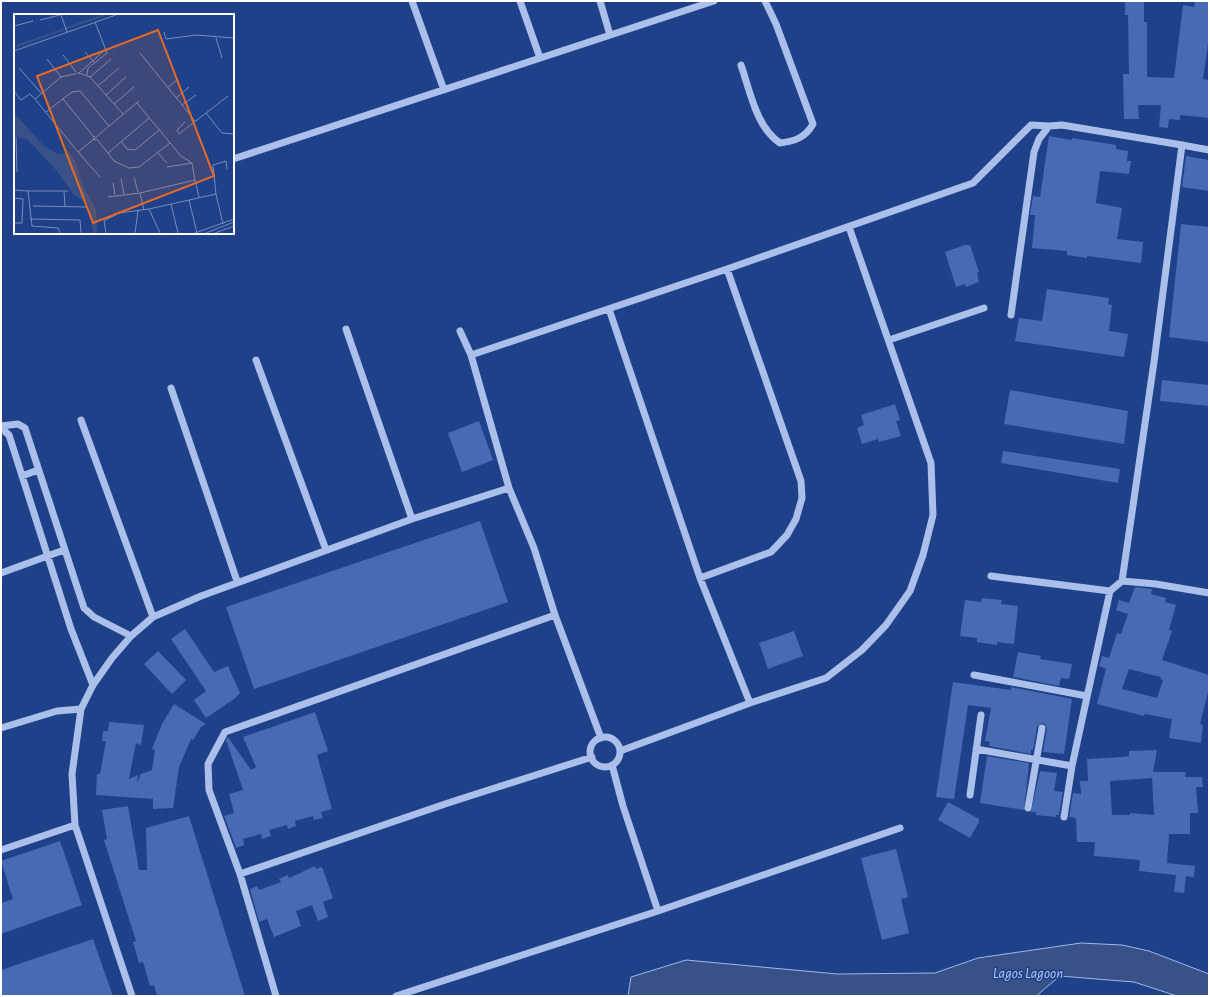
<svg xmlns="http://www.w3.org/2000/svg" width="1210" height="997" font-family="'Alegreya Sans',sans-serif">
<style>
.water{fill:#385187;stroke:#9db9ed}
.building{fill:#476ab2;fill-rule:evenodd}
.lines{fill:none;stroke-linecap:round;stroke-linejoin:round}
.minor{stroke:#aac0eb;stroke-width:7}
.labels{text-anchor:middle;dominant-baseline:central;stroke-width:3;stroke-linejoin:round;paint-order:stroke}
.water-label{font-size:15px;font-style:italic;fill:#b5caf3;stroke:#1e418a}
.inset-river{fill:none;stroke:#385187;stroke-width:2}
.inset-road{fill:none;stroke:#788db9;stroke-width:1}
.view{fill:#ea6a24;fill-opacity:0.15;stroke:#ea6a24;stroke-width:2}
.inset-edge{fill:none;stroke:#fff;stroke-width:2}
</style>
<rect width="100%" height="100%" fill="#1e418a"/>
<!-- water -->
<path class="water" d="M1081 943 1122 945 1149 951 1209 974V996H1177L1134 982 1060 976 1036 996H628L631 977 686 960 837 974 935 973 978 958Z"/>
<!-- building -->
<path class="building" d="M1125 1H1144V22H1147V77L1174 78 1183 5 1194 7 1195 1H1209V37L1203 79 1209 80V118L1180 115V120L1169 119 1168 128 1159 127 1161 105H1138L1139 119H1124L1123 74H1129L1128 15H1125Z
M1049 136 1072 140V138L1116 145V149L1128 151 1127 161H1131L1129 174 1100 171 1096 203 1122 208 1117 239 1143 242 1141 263 1087 256V258L1067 255V251L1032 248 1035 215H1030L1033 196 1040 197Z
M1186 156 1209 160V191L1182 187Z
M1181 224 1209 227V342L1169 337Z
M965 245H970L979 272 977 273 979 282 966 287 965 284 956 287 945 252Z
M1047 289 1109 298 1108 304 1112 305 1109 331 1128 334 1124 357 1015 341 1019 318 1042 321Z
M1162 380 1209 385V406L1160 401Z
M1010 390 1128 411 1124 444 1004 424Z
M895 404 900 420 896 421 901 436 879 442 878 439 862 444 857 428 864 425 861 415Z
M479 421 493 460 462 472 448 433Z
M1003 451 1120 469 1118 483 1001 463Z
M480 521 508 602 254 689 226 607Z
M1135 587 1152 589 1151 594 1166 598 1165 602 1176 605 1169 630 1172 631 1162 660 1209 675V688L1200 724 1203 725 1201 743 1169 738 1172 719 1145 714 1144 716 1097 704 1106 669 1099 666 1102 656 1109 658 1117 633 1121 634 1128 614 1116 610 1119 600 1129 603ZM1129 669 1161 677 1160 679 1163 680 1157 698 1122 689Z
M982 598 1002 600 1001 604 1018 606 1014 644 997 642V645L977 642V638L960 636 965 600 981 602Z
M185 629 214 672 228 666 240 693 234 699 206 718 194 700 206 691 171 639Z
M794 631 803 656 768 669 759 643Z
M158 651 186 680 172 694 144 664Z
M1018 652 1041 656 1040 659 1072 664 1069 679 1061 678 1059 686 1013 677Z
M953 682 1011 690V687L1072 699 1064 754 1043 752 1047 728 1045 724 1042 723 1037 727 1033 750H1031V754L989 746 990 742 985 741 991 708 968 705 954 799 936 797Z
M174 704 206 724 201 727 193 740 191 739 179 767 173 808 153 809V799L96 795 97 774H100L106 741H102L103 731H108L109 722 144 725 141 745 136 743 129 779 138 775 137 783 141 774 152 770 155 750 152 749 162 724Z
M315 712 328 751 317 755 332 809 321 812 323 818 314 820 313 816 295 821 296 826 288 829 287 825 269 830 271 836 262 839 261 834 243 839 244 845 236 848 224 816 234 813 229 794 243 790 226 740 228 737 251 770 256 767 243 737Z
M1157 750 1153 772H1186L1185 777H1202L1203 787H1196L1198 813H1190V834H1169L1167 863 1195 866 1194 877 1186 876 1184 893 1174 892 1176 875 1139 871 1140 860 1094 856 1095 842H1077L1076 818 1069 817 1073 793 1081 794 1080 781H1088L1087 759 1122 757 1129 756V751ZM1152 778 1154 815 1130 813V815H1112L1110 781Z
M987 756 1029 763 1024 810 980 803Z
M1040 771 1057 773 1054 791 1063 792 1059 815H1056V817L1036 815V812H1031Z
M948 802 979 819V822L970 838 938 820Z
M128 806 139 870H147L146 828 189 816 245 996H157L154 985 150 986 143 962 139 963 133 942 136 941 104 840 107 839 102 810Z
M60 841 82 905 1 934V903L13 899 1 861Z
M896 849 908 897 901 899 909 933 882 940 861 858Z
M315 866 316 869 322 867 333 898 323 902 328 917 318 921 312 905 296 911 301 926 274 937 267 919 259 922 250 889 257 886 259 890 281 882 279 879 288 875 289 878Z
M93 939 113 996H1V970Z"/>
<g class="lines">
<!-- minor -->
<path class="minor" d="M412 1 444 90
M520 1 540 58
M600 1 610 35
M741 65C750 91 756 127 780 143 795 141 805 138 813 124L776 24 765 1
M233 159 714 1
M609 309 700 578 750 703 826 678 862 650 886 625 910 591 923 555 933 515 931 463 849 227
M1011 315 1034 152 1039 139 1049 126 1062 125 1182 145
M346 329 412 519
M460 331 471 355 509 488 534 548 555 615 601 738
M889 340 984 308
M471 355 727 269 973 183 1031 125 1049 126
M256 360 326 550
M171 388 237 581
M81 420 153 617
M1 426 18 424 25 428 84 608 94 617 131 636
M1 428 9 435 71 629 93 685
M22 476 38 470
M1 573 64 550
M991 576 1110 591
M700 578 771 552 787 535 796 519 802 498 801 481 727 269
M1122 581 1154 362 1182 145 1209 150
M974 675 1087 696
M1 728 57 711 81 709
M590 752a15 15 0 1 1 30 0a15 15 0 1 1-30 0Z
M976 749 1072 766
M620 751 750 703
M612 765 623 806 658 911 900 828
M970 795 981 715
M1028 808 1042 728
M1064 817 1072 766 1110 591 1122 581 1156 584 1209 593
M1 850 75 825
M240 874 448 803 592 757
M132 996 75 825 72 774 81 709 93 685 112 658 131 636 153 617 201 596 412 519 509 488
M276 996 240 874 209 790 208 764 225 732 555 615
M396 996 658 911"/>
</g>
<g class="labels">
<!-- water labels -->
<g class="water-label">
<text x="1028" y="973">Lagos Lagoon</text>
</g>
</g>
<!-- overview -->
<g transform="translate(14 14)">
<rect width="220" height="220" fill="#1e418a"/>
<path d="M0 99 29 131 44 140 55 138 60 144 70 174 82 196 83 219H79L75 190 60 181 42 156 14 126 0 122Z" fill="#385187"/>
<path class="inset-river" d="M0 33 90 1"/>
<path class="inset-road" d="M47 1 53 18M26 6 46 1M0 12 19 7M150 18 152 25 182 21 220 24M202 24 208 44M0 37 102 1M71 38 80 48M126 39 181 107M49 41 62 58M33 45 47 63M5 54 28 80M65 59 92 35M73 61 74 54 93 39 81 8M76 63 97 45M85 71 105 54M154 73 164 65M0 77 7 86 16 80 21 85M92 81 112 63M162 84 175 73M49 85 80 123M123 89 167 142 178 149M100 90 120 73M168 91 182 81M32 98 58 78 66 77 95 112M192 99 208 119 220 120M135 104 94 139 100 147 115 154 125 153 156 129M171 108 163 116 165 120 214 82M2 123 3 158M82 123 125 87M80 125 64 138 86 163M82 126 79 125 80 122 94 139M107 127 113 135 121 136 145 116M64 138 21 85 47 63 65 59 76 63 109 100M144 139 153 149M153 153 178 149 181 166M120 163 124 178M107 165 110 180M99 169 101 181M0 176 14 177 18 212 44 214 46 219M14 177H54M50 177 51 192M126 179 130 196M202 180 199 151 212 147 213 155M94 183 126 179 181 166 185 183M0 184 9 185 8 209H0M175 186 183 219M157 190 164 219M19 192 73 193M135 195 146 219M16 205 66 206 67 219M92 219 90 207 105 199 135 195 202 180 209 210M121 219 124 197M181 219 220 205M192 219 220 208M201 219 220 212"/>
<path class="view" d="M144 16 200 162 79 209 23 62Z"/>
<rect width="220" height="220" class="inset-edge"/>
</g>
<!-- border -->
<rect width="1210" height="997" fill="none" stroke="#ffffff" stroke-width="4"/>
</svg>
